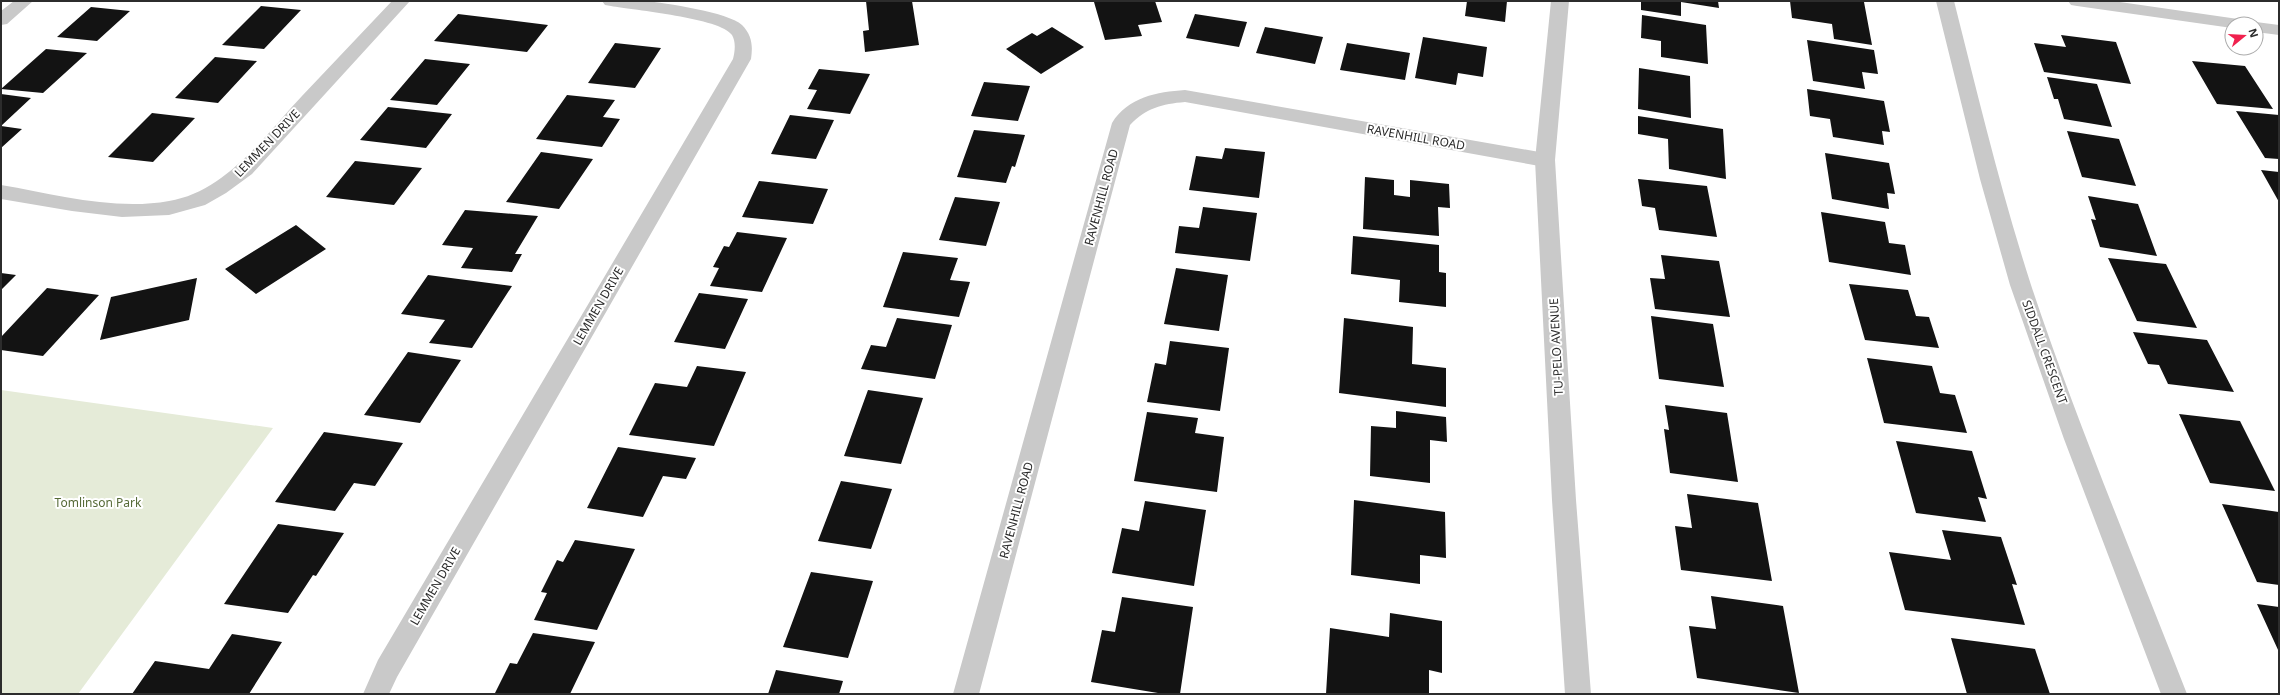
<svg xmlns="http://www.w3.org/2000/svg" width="2280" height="695" font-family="'Noto Sans',sans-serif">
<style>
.green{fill:#e5ebd8}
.building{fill:#131313}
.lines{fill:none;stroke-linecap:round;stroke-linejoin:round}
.minor{fill:#c9c9c9;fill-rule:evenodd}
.tertiary{fill:#c9c9c9;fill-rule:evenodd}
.labels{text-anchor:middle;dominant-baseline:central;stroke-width:4;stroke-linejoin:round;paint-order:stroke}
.street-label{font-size:12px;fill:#2c2c2c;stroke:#fff}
.park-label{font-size:12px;fill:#566a37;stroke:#fff}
</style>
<rect width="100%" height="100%" fill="#fff"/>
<!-- green -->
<path class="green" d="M1 390 273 428 78 694H1Z"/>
<!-- building -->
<path class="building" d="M866 1H912L919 45 865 52 863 31 869 30Z
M1099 1H1155L1162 22 1138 25 1142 36 1105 40 1094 2Z
M1467 1H1507L1505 22 1465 16Z
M1641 1H1718L1719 8 1681 2V16L1641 10Z
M1790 1 1864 2 1872 45 1834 39 1832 24 1792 18Z
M261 6 301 10 264 49 222 45Z
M91 7 130 11 97 41 57 37Z
M458 14 548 25 527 52 434 41Z
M1195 14 1247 22 1239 47 1186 38Z
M1642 15 1706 25 1708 64 1661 57V41L1641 38Z
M1052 27 1084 47 1041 74 1006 49 1032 33 1037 36Z
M1265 27 1323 37 1315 64 1256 53Z
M2061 35 2116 42 2131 84 2044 72 2034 43 2066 47Z
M1423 37 1487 47 1483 77 1458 73 1456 85 1415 78Z
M1807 40 1874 50 1878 74 1862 72 1865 89 1813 81Z
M615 43 661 48 635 88 588 83Z
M1347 43 1410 53 1405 80 1340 70Z
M46 49 87 53 43 93 1 89Z
M215 57 257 61 218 103 175 98Z
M425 59 470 64 437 105 390 100Z
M2192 61 2245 66 2273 109 2217 104Z
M1639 68 1690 76 1691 118 1638 109Z
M819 69 870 74 850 114 807 109 817 90 808 89Z
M2047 77 2097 84 2112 127 2064 119 2058 99H2054Z
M984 82 1030 86 1018 121 971 116Z
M1807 89 1884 101 1890 132 1882 131 1884 145 1833 137 1830 119 1810 116Z
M1 94 31 98 1 126Z
M567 95 615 100 603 117 620 119 602 147 536 139Z
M388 107 452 114 426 148 360 140Z
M2236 111 2279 115V159L2265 158Z
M152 113 195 118 153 162 108 157Z
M790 115 834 120 816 159 771 154Z
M1638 116 1723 129 1726 179 1669 169 1668 139 1638 134Z
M1 126 22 129 1 148Z
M974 130 1025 135 1015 167 1012 166 1006 183 957 177Z
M2067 131 2119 139 2136 186 2082 177Z
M1225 148 1265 152 1259 198 1189 190 1196 156 1222 159Z
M541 152 593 159 559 209 506 202Z
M1825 153 1889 163 1895 194 1887 193 1889 209 1832 199Z
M355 161 422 168 394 205 326 197Z
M2261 170 2279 172V202Z
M1365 177 1394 180V195L1410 197V180L1449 184 1450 208 1438 207 1439 236 1363 229Z
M1638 179 1707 186 1717 237 1659 230 1655 208 1642 206Z
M759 181 828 189 813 224 742 217Z
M2088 196 2138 204 2157 256 2100 247 2091 219 2096 220Z
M955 197 1000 202 986 246 939 240Z
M1203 207 1257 213 1250 261 1175 253 1179 226 1199 228Z
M465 210 538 216 515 254H522L512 272 461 268 473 248 442 245Z
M1821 212 1885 222 1889 243 1905 245 1911 275 1829 262Z
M296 225 326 249 256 294 225 269Z
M737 232 787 238 762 292 710 286 719 268 713 267 724 246 729 247Z
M1353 236 1439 245V272L1446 273V307L1399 302 1400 280 1351 274Z
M903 252 958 258 950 280 970 282 959 317 883 307Z
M1661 255 1719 261 1730 317 1655 309 1650 278 1665 279Z
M2108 258 2166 264 2197 328 2137 321Z
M1176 268 1228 275 1219 331 1164 324Z
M1 273 16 275 1 290Z
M428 275 512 286 472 348 429 343 445 320 401 314Z
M197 278 189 320 100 340 111 297Z
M1849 284 1908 290 1916 316 1929 317 1939 348 1865 340Z
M47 288 99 295 43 356 1 350V337Z
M699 293 748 299 725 349 674 342Z
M1651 316 1713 324 1724 387 1659 379Z
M897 318 952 325 935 379 861 369 871 345 886 347Z
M1344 318 1413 327 1412 364 1446 368V407L1339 393Z
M2133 332 2207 340 2234 392 2168 384 2159 365 2148 364Z
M1170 341 1229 348 1220 411 1147 402 1155 363 1166 365Z
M408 352 461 360 420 423 364 415Z
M1867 358 1932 366 1940 393 1955 395 1967 433 1884 423Z
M697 366 746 372 714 446 629 435 655 383 687 387Z
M868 390 923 398 901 464 844 456Z
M1665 405 1727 413 1738 482 1670 473 1664 429 1669 430Z
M1396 411 1446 417 1447 442 1430 440V483L1370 476 1371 426 1396 428Z
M1147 412 1198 418 1195 433 1224 437 1217 492 1134 481Z
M2179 414 2240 421 2275 491 2210 483Z
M324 432 403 443 375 486 354 483 335 511 275 502Z
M1896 441 1972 451 1987 499 1978 497 1986 522 1916 513Z
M618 447 696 458 686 479 663 476 643 517 587 508Z
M841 481 892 489 871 549 818 541Z
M1687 494 1758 503 1772 581 1681 570 1675 526 1692 528Z
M1354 500 1445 512 1446 558 1420 555V584L1351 575Z
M1145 501 1206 510 1194 586 1112 573 1122 528 1139 531Z
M2222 504 2279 512V585L2257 582Z
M278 524 344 533 316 576 313 575 288 613 224 604Z
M1942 530 2001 537 2017 585 2012 584 2025 625 1905 610 1889 552 1951 560Z
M575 540 635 549 597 630 534 620 547 593 541 592 557 560 563 562Z
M811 572 873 581 848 658 783 647Z
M1711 596 1783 606 1799 693 1697 678 1689 626 1716 629Z
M1122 597 1193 607 1180 694H1164L1091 682 1102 630 1115 632Z
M2257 604 2279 607V652Z
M1390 613 1442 621V673L1429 670V694H1326L1330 628 1389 637Z
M533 633 595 642 570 694 495 693 510 663 517 664Z
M232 634 282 642 249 694H132L155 661 209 669Z
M1951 638 2035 649 2050 694H1967Z
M776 670 843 681 839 694H768Z"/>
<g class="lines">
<!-- minor -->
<path class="minor" d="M14 1H33L7 24 1 25V11Z
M392 1H410L252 174 226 193 205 205 169 215 122 217 72 211 1 199V185C55 194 114 211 169 201 226 192 265 135 302 96 332 64 362 33 392 1Z
M602 1C617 1 631 0 645 1 665 3 728 12 742 25 752 35 753 46 751 59L397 677 389 694H363L378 660 733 59C735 51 736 42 732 35 721 18 633 10 611 6L605 5Z
M1936 1H1954C1978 96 2001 192 2031 285 2077 423 2134 558 2187 694H2161L2064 439 2010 285 1980 179Z
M2068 1H2113L2238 19 2244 20 2247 24H2232V28L2077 6 2071 5Z
M2256 22 2279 25V35L2256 32V24H2249Z
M1185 90 1545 153 1552 155 1555 160 1552 165 1545 167 1185 102C1162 104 1146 108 1130 125L979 694H953L1112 123C1128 97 1157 92 1185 90Z"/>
<!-- tertiary -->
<path class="tertiary" d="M1551 1H1569L1555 160 1576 500 1591 694H1565L1552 500 1535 160Z"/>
</g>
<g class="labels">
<!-- street labels -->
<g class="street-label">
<text transform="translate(1416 137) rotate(10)">RAVENHILL ROAD</text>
<text transform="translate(267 143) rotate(-46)">LEMMEN DRIVE</text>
<text transform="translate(1101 197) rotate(-75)">RAVENHILL ROAD</text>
<text transform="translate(598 306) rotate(-60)">LEMMEN DRIVE</text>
<text transform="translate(1556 347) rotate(-93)">TU-PELO AVENUE</text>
<text transform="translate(2045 352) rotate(70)">SIDDALL CRESCENT</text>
<text transform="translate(1016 510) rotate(-75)">RAVENHILL ROAD</text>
<text transform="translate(435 586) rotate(-60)">LEMMEN DRIVE</text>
</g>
<!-- park labels -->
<g class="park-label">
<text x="98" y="502">Tomlinson Park</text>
</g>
</g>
<!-- border -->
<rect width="2280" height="695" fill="none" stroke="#2c2c2c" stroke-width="4"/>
<!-- north arrow -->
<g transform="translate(2244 36) rotate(72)"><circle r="19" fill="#ffffff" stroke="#ababab"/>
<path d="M0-3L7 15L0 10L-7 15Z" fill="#f0214e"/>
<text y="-6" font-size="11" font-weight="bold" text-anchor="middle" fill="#2c2c2c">N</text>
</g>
</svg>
